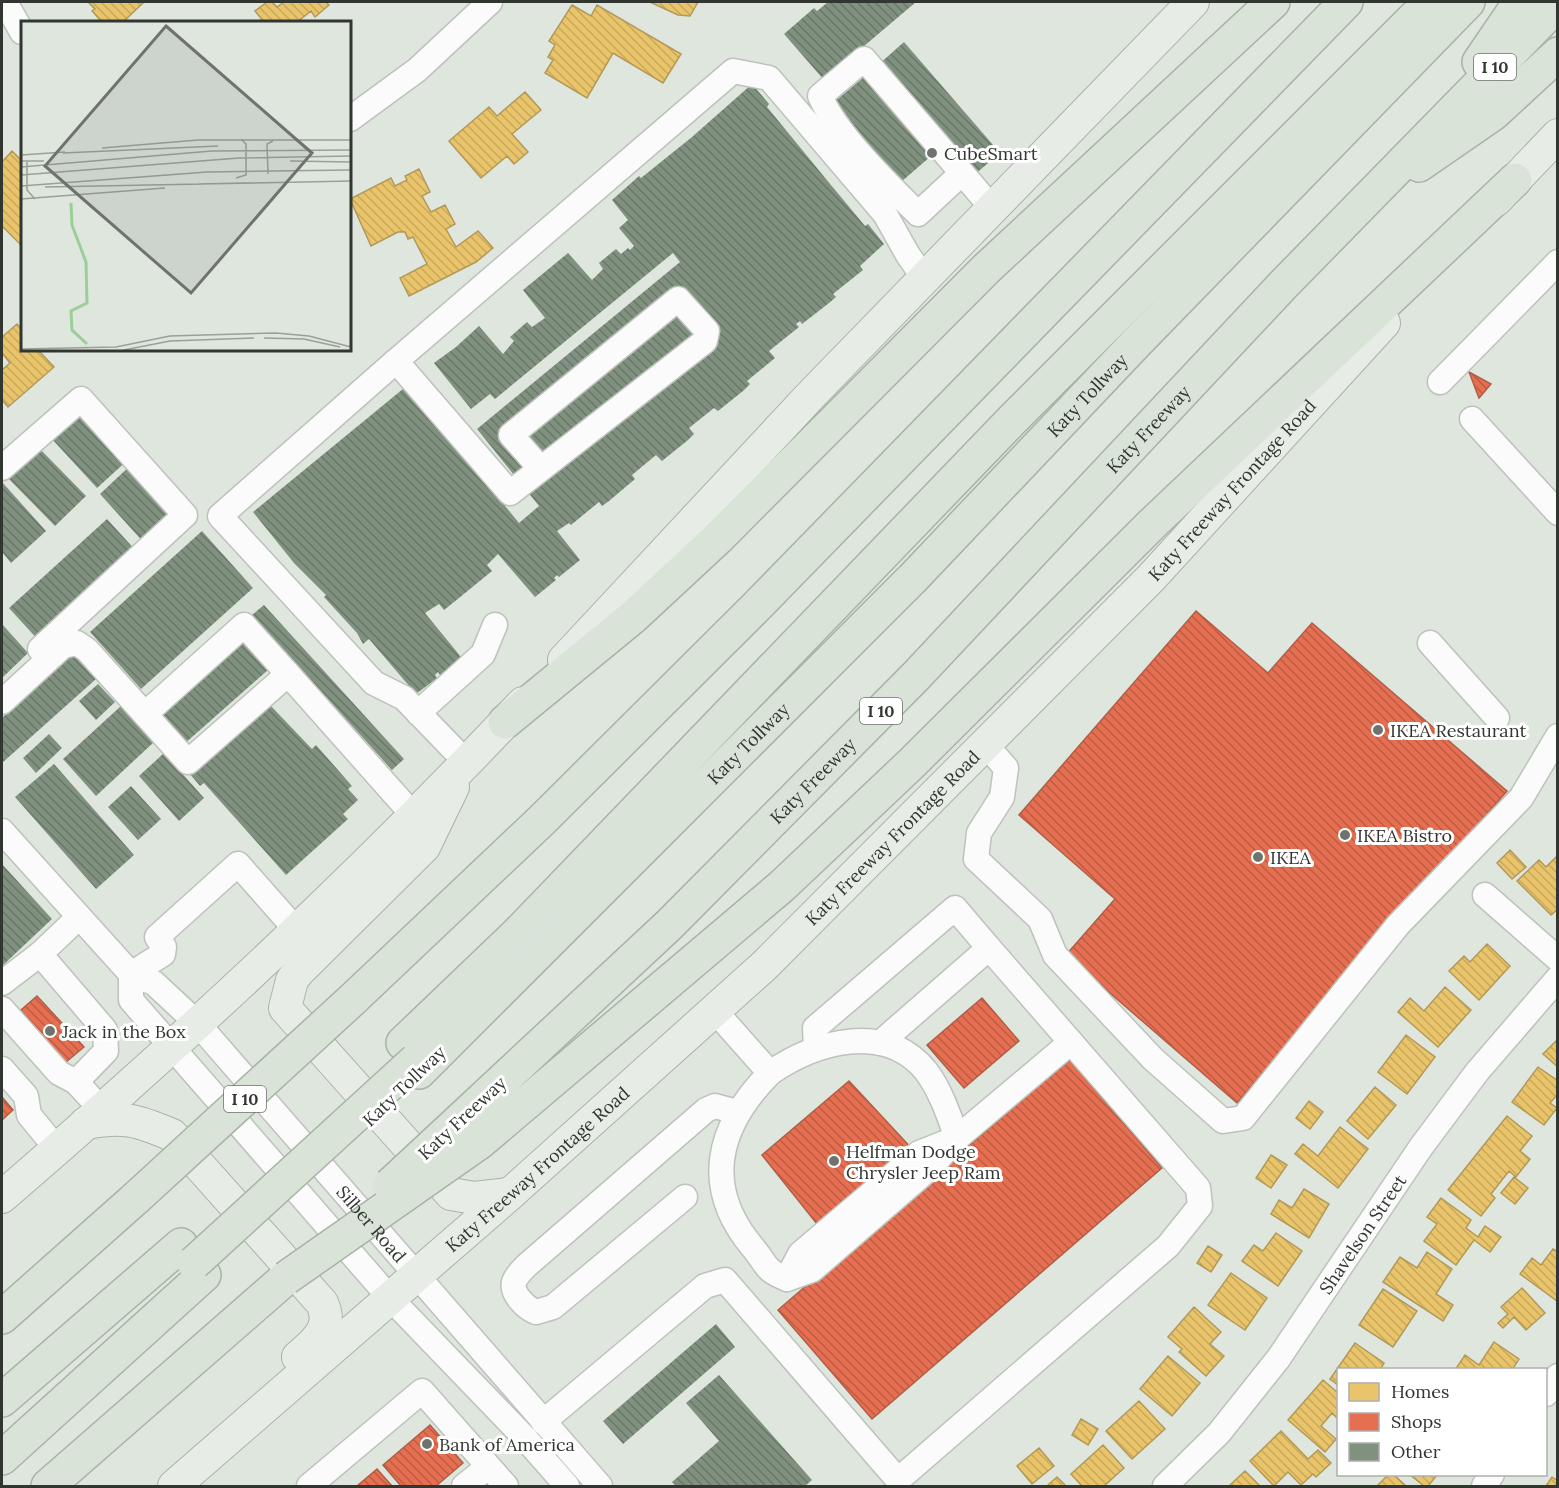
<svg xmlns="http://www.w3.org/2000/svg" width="1559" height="1488" font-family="Lora,serif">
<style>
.homes{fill:url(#homes-back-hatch);stroke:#b29959;stroke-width:1.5}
.shops{fill:url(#shops-back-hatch);stroke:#b05e47;stroke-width:1.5}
.building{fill:url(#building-back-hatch)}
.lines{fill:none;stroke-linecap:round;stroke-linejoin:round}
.minor-casing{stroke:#bdc2bc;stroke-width:27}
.major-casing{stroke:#a7b3a5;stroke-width:34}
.highway-casing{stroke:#a7b3a5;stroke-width:36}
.minor{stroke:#fafbfa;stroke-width:24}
.major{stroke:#e7ede6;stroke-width:32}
.highway{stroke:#d9e3d8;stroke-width:33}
.highway-bridge-casing{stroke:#a7b3a5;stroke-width:36;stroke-linecap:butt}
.highway-bridge{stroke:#d9e3d8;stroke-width:33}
.poi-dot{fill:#6e746d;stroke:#fff;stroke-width:2}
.labels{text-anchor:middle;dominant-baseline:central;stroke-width:6;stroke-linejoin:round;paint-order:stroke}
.shield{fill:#fff;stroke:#6f726e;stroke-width:1.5}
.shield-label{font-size:16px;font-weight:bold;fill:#313630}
.poi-label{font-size:18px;fill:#313630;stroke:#fff;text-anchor:start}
.street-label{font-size:18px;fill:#313630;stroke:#fff}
.inset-river{fill:none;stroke:#9ccf97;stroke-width:3}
.inset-road{fill:none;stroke:#99a098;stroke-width:1.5}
.view{fill:#6e746d;fill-opacity:0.15;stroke:#6e746d;stroke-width:3}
.inset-edge{fill:none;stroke:#313630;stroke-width:3}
</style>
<defs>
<pattern id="homes-back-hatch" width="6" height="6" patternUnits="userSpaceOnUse" patternTransform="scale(1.5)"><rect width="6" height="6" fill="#e9c46a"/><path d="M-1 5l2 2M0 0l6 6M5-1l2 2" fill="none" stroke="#c8a95c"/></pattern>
<pattern id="shops-back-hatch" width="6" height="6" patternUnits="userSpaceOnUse" patternTransform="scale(1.5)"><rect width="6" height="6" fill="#e76f51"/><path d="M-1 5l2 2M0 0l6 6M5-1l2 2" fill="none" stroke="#bc5c44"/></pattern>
<pattern id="building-back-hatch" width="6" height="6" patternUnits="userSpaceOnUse" patternTransform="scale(1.5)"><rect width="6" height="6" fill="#80917f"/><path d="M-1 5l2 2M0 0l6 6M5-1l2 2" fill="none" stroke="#697768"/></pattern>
</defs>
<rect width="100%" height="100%" fill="#dfe6de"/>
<!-- homes -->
<path class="homes" d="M88 2H144L123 22H102L92 11 95 9Z
M267 2H272L277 7 284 2H326L329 5 315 17 311 11 297 22H264L255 11Z
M650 2H698L690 16 678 15Z
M572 5 591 16 597 5 681 54 663 83 613 53 587 98 545 73 553 60 548 57 555 45 549 41Z
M525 92 541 110 512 134 528 152 514 164 507 156 481 178 449 141 489 107 497 116Z
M12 151 22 161 21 245 2 226V162Z
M419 169 430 192 422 196 431 212 445 205 455 224 446 229 456 247 478 231 493 248 476 262 409 296 400 278 427 264 413 237 408 239 405 232H398L371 246 350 199 391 178 395 186 407 180 405 176Z
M17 324 22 331V350H38L54 367 8 407 2 400V370L10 363 2 353V337Z
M1510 850 1526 867 1512 879 1497 863Z
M1557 856 1558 909 1551 915 1517 881 1539 860 1546 867Z
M1487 944 1510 966 1479 1000 1449 971 1464 956 1470 962Z
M1445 987 1471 1010 1438 1047 1398 1012 1410 998 1424 1011Z
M1406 1035 1435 1057 1407 1094 1378 1072Z
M1558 1039V1067L1543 1054Z
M1538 1067 1558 1081V1094L1550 1103 1557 1108 1544 1125 1512 1102Z
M1375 1087 1396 1105 1368 1139 1347 1121Z
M1309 1101 1323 1112 1310 1129 1296 1118Z
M1507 1116 1532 1136 1520 1151 1530 1159 1516 1177 1509 1171 1491 1194 1495 1198 1481 1216 1448 1190Z
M1340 1127 1368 1149 1338 1188 1295 1154 1303 1144 1318 1156Z
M1271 1155 1287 1165 1271 1188 1256 1178Z
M1514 1177 1528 1188 1515 1204 1501 1193Z
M1304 1189 1329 1204 1309 1238 1271 1214 1279 1200 1292 1208Z
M1441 1198 1471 1220 1466 1228 1478 1237 1485 1226 1501 1237 1490 1252 1474 1240 1456 1265 1424 1241 1437 1224 1427 1217Z
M1276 1233 1302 1251 1278 1286 1242 1261 1254 1245 1263 1251Z
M1208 1246 1222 1255 1211 1272 1197 1263Z
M1553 1249 1558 1252 1557 1301 1520 1274 1532 1258 1541 1265Z
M1427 1252 1452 1269 1436 1294 1453 1305 1443 1321 1383 1282 1400 1257 1417 1268Z
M1231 1273 1267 1298 1245 1330 1208 1305Z
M1522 1288 1545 1313 1526 1330 1514 1317 1503 1328 1498 1323 1508 1314 1501 1307Z
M1383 1289 1417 1311 1393 1347 1359 1325Z
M1194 1307 1221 1332 1210 1344 1224 1356 1206 1376 1179 1352 1182 1349 1168 1337Z
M1494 1342 1519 1359 1512 1370H1455L1465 1355 1479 1365Z
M1355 1343 1384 1363 1380 1370H1338V1385L1330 1379Z
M1168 1356 1200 1383 1172 1416 1140 1389Z
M1323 1380 1338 1393V1419L1332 1413 1321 1426 1336 1439 1325 1452 1288 1420Z
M1139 1401 1165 1429 1132 1459 1106 1431Z
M1081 1419 1098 1429 1088 1445 1072 1435Z
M1281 1431 1308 1459 1318 1450 1331 1463 1316 1477 1313 1474 1301 1485 1288 1472 1274 1486 1250 1461Z
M1103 1445 1124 1468 1104 1486H1082L1071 1474Z
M1039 1448 1054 1466 1032 1484 1017 1466Z
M1245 1471 1260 1486H1229Z
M1389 1474H1393L1406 1486H1377Z
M1409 1474H1438L1428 1486H1424Z
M1057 1477 1066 1486H1047Z
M1552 1477 1558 1481V1486H1546Z"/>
<!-- shops -->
<path class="shops" d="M1469 372 1491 384 1479 398Z
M1196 611 1268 673 1312 623 1507 791 1237 1103 1066 955 1115 899 1019 815Z
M37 996 84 1047 60 1067 14 1016Z
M982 998 1019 1041 964 1088 927 1045Z
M1069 1059 1162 1168 872 1419 778 1310Z
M849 1081 914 1151 821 1229 762 1155Z
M2 1097 13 1110 2 1120Z
M430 1425 463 1463 436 1486H401L383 1465Z
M377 1469 392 1486H357Z"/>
<!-- building -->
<path class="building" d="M828 2H916L824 80 784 34 814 8 817 11Z
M904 42 1000 153 974 175 878 65Z
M864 77 931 156 901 182 833 103Z
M752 84 769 104 767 107 826 179 865 226 868 224 884 244 860 266 863 270 833 294 836 297 829 303 802 324 800 321 796 324 799 327 769 351 775 358 747 381 750 384 743 391 718 411 714 408 689 428 694 434 688 440 662 461 656 455 632 475 635 479 609 501 602 506 599 502 571 525 569 523 557 531 580 560 559 577 557 575 554 578 556 580 535 597 498 554 487 565 492 571 459 598 444 610 439 604 425 613 461 657 440 675 438 672 435 675 437 678 416 694 369 639 363 644 357 633 324 597 326 595 294 563 253 512 409 384 424 407 519 523 539 506 477 429 680 262 673 253 495 399 490 394 471 409 434 363 456 347 479 326 503 354 514 341 510 337 527 322 532 327 545 318 523 290 568 253 592 280 603 269 599 263 616 249 621 254 628 248 630 250 634 246 619 228 628 220 612 200 639 176 641 178 692 137Z
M84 408 130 458 97 488 51 438Z
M39 448 86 496 55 526 8 478Z
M134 462 180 513 146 545 100 494Z
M2 482 46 531 11 563 2 552Z
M107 519 138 553 40 642 9 608Z
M202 531 253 588 141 689 90 632Z
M264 605 404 759 392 770 252 615Z
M2 624 28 653 2 678Z
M244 642 268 670 183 745 160 718Z
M73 654 96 679 2 763V718Z
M98 684 115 702 96 720 79 701Z
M269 704 312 749 316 745 352 786 348 789 358 800 343 814 348 819 286 875 204 783 200 786 190 774Z
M121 706 154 742 96 796 63 759Z
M49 734 62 748 36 773 23 758Z
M164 753 204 798 179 821 139 776Z
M54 764 134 855 96 889 15 797Z
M131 786 161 819 138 840 108 807Z
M2 864 52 919 2 966Z
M716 1324 735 1347 623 1444 603 1421Z
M719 1375 812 1480 805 1486H676L672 1482 719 1441 686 1403Z"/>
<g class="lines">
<!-- minor casing -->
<g class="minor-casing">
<g id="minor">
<path d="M5 2 22 32"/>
<path d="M350 119 417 70 490 2"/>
<path d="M962 173 918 214C887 183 837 135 820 96L864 59 993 209"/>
<path d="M396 361 733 71 769 78 885 214 908 255 925 279"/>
<path d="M1440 382 1558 262"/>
<path d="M1472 419 1558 513"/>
<path d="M2 468 81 399 185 515 40 649"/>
<path d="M1430 643 1497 718"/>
<path d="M2 702 63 646 77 643 87 650 188 762 288 674 414 816"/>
<path d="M418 713 483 654 495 625"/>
<path d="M145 714 244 625 288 674"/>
<path d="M985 744 1006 768 1002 797 979 833 976 859 1040 919 1055 955 1153 1059 1223 1121 1243 1118 1398 925 1521 798 1558 736"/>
<path d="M466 762 404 698 374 683 220 516 396 361 510 493 705 341 707 331 678 299 511 435 541 469"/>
<path id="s1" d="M2 831 131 974 154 983 198 1024 600 1486"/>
<path d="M1485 895 1558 959"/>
<path d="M131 974V1000L390 1298 525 1438 567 1486"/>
<path d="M131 974 163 954 164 947 157 937 238 864 298 932"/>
<path d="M2 983 40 954"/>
<path d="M2 1009 59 1073 76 1082 101 1109"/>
<path d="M715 1011 770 1073C815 1042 885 1021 926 1071 941 1091 949 1116 957 1138L1071 1042"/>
<path d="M816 1047 815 1028 955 908 989 948"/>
<path d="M2 1069 26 1096 29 1115 57 1149"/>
<path d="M770 1073C717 1127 701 1187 754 1249 769 1267 763 1269 787 1279L812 1270 931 1167 957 1138"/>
<path d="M76 1082 106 1051 105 1030 40 954 79 917"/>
<path d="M685 1197 553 1307 536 1312C526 1308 511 1294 514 1282 516 1276 522 1270 526 1266L706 1110 715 1106 737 1112"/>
<path d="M787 1279 800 1254 919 1153 952 1140"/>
<path d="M1546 1394 1558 1376"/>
<path d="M543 1422 705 1286 725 1280 898 1480 1168 1246 1200 1206 1198 1188 989 948 880 1043"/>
<path d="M309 1486 422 1391 506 1486"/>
<path d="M464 1486 488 1467"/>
<path id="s2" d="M1165 1486 1219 1433 1278 1359 1421 1147 1477 1072 1558 978"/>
<path d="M1484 1486 1492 1474"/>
</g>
</g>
<!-- major casing -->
<g class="major-casing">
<g id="major">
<path d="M1496 200 1558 135"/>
<path d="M564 660 810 396 1193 2"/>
<path d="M453 787 424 847 298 972 292 980 285 1008 451 1194 474 1198 510 1194"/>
<path d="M86 1123C124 1116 137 1120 172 1135L322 1303C334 1328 315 1342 298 1357"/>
<path d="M2 1197C184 1040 359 878 523 703"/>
<path id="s3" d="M174 1486 510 1194 764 966 1151 578 1384 323"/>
</g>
</g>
<!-- highway casing -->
<g class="highway-casing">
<g id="highway">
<path d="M1479 62 1520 2"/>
<path d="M1419 165 1493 114 1558 54"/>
<path d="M505 722 633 617 718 538 986 269 1273 2"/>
<path d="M353 999 542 820 757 606 1346 2"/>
<path d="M403 1043 517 934 1013 419 1430 2"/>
<path id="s4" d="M419 1072 913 578 1137 342 1468 2"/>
<path id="s5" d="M461 1119 669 925 916 676 1283 285 1558 4"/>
<path d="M480 1142 782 886 912 763 1153 523 1515 180"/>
<path d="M2 1317 136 1198"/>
<path d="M2 1400 181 1245"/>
<path d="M2 1458 204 1275"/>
<path d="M48 1486 286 1278"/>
</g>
</g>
<!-- minor -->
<use href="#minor" class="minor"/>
<!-- major -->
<use href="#major" class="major"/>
<!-- highway -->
<use href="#highway" class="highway"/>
<!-- highway-bridge casing -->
<g class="highway-bridge-casing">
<path id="highway-bridge" d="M390 1185 461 1119
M136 1198 353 999
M194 1263 416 1060
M286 1278 480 1142"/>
</g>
<!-- highway-bridge -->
<use href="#highway-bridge" class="highway-bridge"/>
</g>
<!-- markers -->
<g class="poi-dot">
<circle cx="932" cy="153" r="6"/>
<circle cx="1378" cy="730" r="6"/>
<circle cx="1345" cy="835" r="6"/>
<circle cx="1258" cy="857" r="6"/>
<circle cx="50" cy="1031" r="6"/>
<circle cx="834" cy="1161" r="6"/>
<circle cx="427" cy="1444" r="6"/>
</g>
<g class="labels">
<!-- shield labels -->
<g class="shield">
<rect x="1474" y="54" width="42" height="26" rx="4.5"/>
<rect x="860" y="698" width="42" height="26" rx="4.5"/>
<rect x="224" y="1086" width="42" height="26" rx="4.5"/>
</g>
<g class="shield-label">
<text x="1495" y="67">I 10</text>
<text x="881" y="711">I 10</text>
<text x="245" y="1099">I 10</text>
</g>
<!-- poi labels -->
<g class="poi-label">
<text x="944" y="153">CubeSmart</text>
<text x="1390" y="730">IKEA Restaurant</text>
<text x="1357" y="835">IKEA Bistro</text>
<text x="1270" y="857">IKEA</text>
<text x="62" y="1031">Jack in the Box</text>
<text x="846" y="1151">Helfman Dodge<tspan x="846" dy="21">Chrysler Jeep Ram</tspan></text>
<text x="439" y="1444">Bank of America</text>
</g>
<!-- street labels -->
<g class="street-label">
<text stroke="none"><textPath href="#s4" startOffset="951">Katy Tollway</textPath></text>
<text stroke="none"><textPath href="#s5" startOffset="974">Katy Freeway</textPath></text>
<text stroke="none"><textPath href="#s3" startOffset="1454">Katy Freeway Frontage Road</textPath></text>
<text stroke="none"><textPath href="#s4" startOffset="465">Katy Tollway</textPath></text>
<text stroke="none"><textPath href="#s5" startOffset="488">Katy Freeway</textPath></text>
<text stroke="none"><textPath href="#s3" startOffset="968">Katy Freeway Frontage Road</textPath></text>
<text transform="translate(404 1086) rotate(-44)">Katy Tollway</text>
<text transform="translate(462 1118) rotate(-43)">Katy Freeway</text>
<text stroke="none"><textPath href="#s3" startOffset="482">Katy Freeway Frontage Road</textPath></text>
<text stroke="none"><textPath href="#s1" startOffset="542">Silber Road</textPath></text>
<text stroke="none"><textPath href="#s2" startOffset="321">Shavelson Street</textPath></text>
</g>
</g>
<!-- overview -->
<g transform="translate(21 21)">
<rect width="330" height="330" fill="#dfe6de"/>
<path class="inset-river" d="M50 182 51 204 65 241 66 282 50 290 51 309 66 323"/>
<path class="inset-road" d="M81 127 177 119H330M42 132 197 125M0 134 44 131M0 140H23M269 140 330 141M6 141V169L14 178M0 146 191 130 330 129M247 153 246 123 252 120M0 154 218 137 330 135M215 157 225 154V123L220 118M178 163 330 160M0 165 186 151 330 149M24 166 181 163M0 178 144 167M243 317 283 318 319 326M0 328 95 326 149 315 255 312 288 315 330 326M103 329 149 320 233 317"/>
<path class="view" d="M145 5 291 132 170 272 24 145Z"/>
<rect width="330" height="330" class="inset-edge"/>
</g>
<!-- border -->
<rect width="1559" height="1488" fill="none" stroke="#313630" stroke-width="6"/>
<!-- legend -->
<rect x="1337" y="1368" width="210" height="108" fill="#ffffff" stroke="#adafac" stroke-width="1.5"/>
<rect x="1349" y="1383" width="30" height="18" fill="#e9c46a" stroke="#adafac" stroke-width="1.5"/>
<text x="1391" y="1398" font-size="18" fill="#313630">Homes</text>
<rect x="1349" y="1413" width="30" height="18" fill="#e76f51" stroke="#adafac" stroke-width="1.5"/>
<text x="1391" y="1428" font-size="18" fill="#313630">Shops</text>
<rect x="1349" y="1443" width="30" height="18" fill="#80917f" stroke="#adafac" stroke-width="1.5"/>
<text x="1391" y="1458" font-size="18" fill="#313630">Other</text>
</svg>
